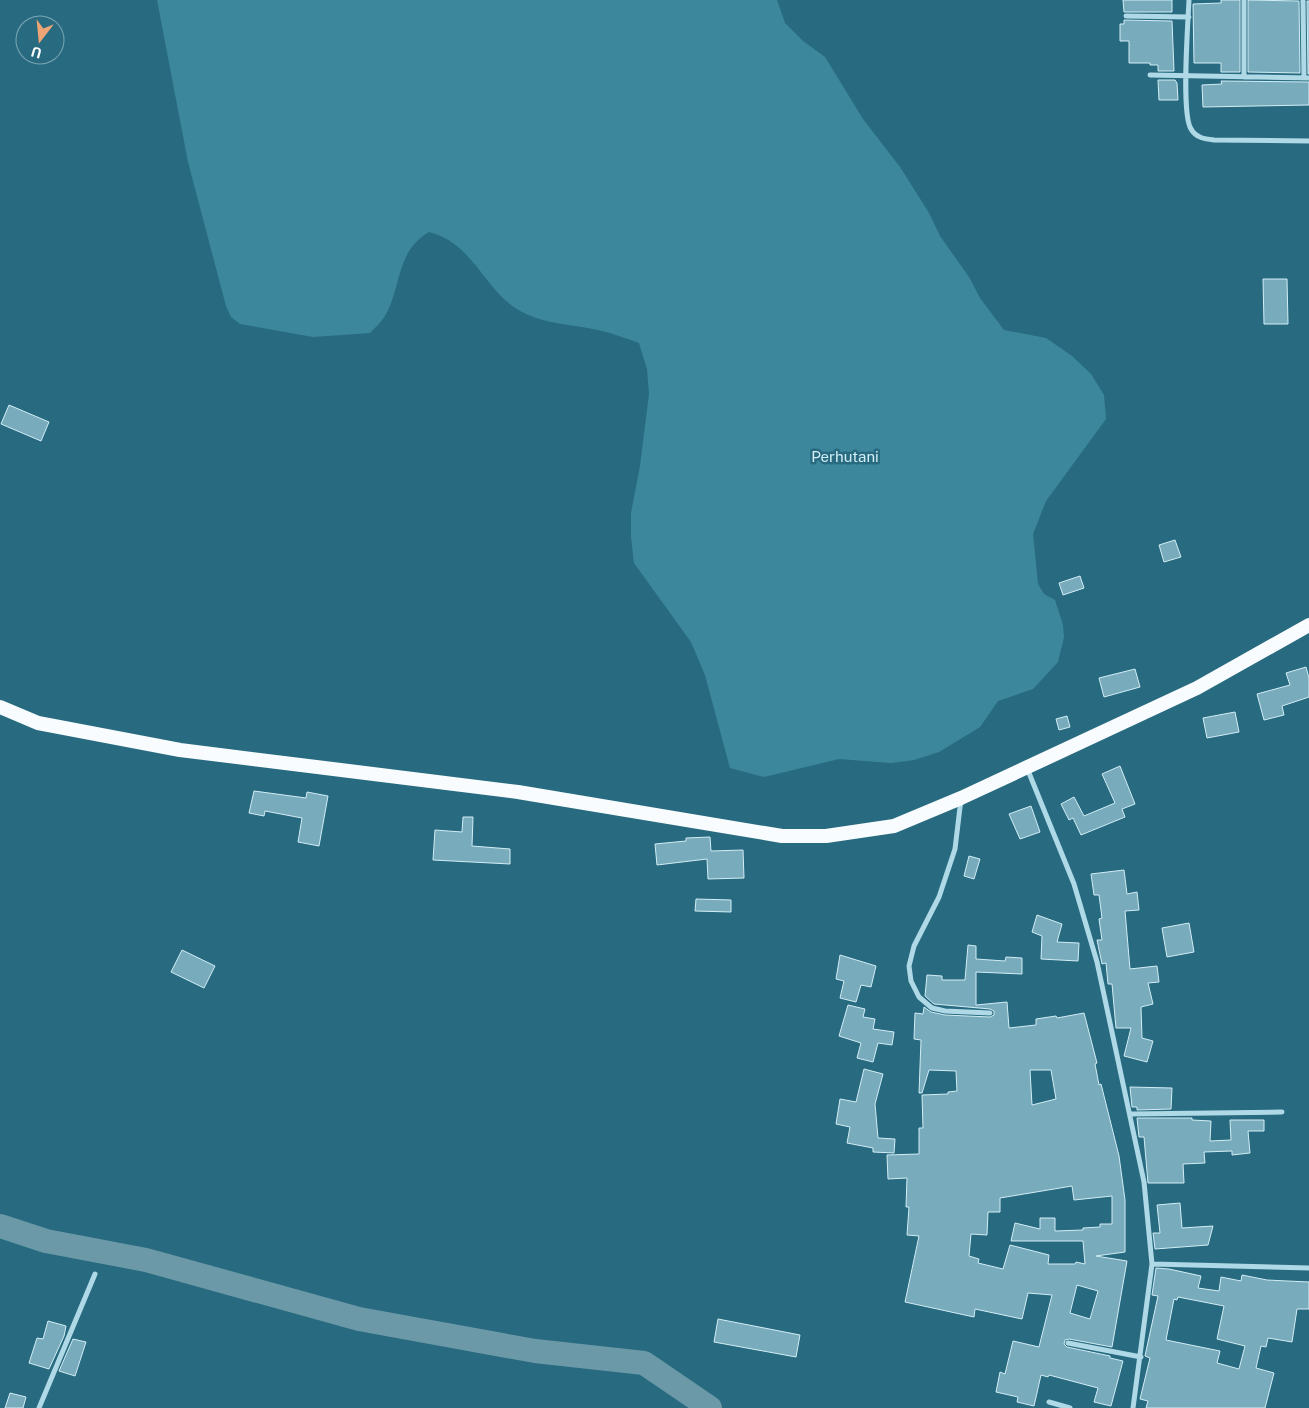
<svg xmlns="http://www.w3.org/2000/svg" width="1309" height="1408" font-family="'Public Sans',sans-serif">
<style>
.green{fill:#3d879d}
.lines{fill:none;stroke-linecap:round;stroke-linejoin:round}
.river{stroke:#6c99a7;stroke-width:24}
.building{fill:#78acbc;stroke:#d2edf5;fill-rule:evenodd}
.minor{stroke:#afd9e6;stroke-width:5}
.trunk{stroke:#f8fcfe;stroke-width:14}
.labels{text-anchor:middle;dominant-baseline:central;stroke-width:5;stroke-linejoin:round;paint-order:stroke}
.park-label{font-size:15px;fill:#d2edf5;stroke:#286b80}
</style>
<rect width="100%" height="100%" fill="#286b80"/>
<!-- green -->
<path class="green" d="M157 0H777L785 23 803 41 825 57 863 119 900 167 929 213 940 236 969 277 980 298 1004 330 1046 338 1072 356 1091 374 1104 395 1106 419 1046 501 1033 534 1038 584 1044 594 1055 600 1063 625 1064 637 1058 662 1033 689 998 701 980 727 939 752 914 760 891 763 839 759 764 777 730 768 705 675 691 642 634 563 631 537V513L640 466 649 394 647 369 639 343C627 339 615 334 602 331 575 324 542 325 517 309 483 288 473 243 429 232 395 252 402 287 385 316 381 322 375 328 370 333L313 337 240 324 231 317 226 306 188 162Z"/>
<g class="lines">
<!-- river -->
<path class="river" d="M0 1226 46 1241 146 1260 359 1319 535 1351 644 1363 710 1408"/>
</g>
<!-- building -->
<path class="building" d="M1123 0H1172V12H1124Z
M1221 0H1240V72H1221V63H1194L1193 4 1221 3Z
M1248 0 1299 1 1300 73 1248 72Z
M1307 1H1309V74H1308Z
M1124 20 1172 21 1174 71H1158V65H1150V63H1129V41H1120V24H1124Z
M1158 80H1175L1177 83 1178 100H1159Z
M1221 81 1309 82V105L1203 107 1202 85 1222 84Z
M1263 279H1287L1288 324H1264Z
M9 405 49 422 41 441 1 424Z
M1175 540 1181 557 1164 562 1159 545Z
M1080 576 1084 588 1063 595 1059 583Z
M1306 667 1309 678V697L1282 706 1284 715 1264 720 1257 694 1290 685 1286 673Z
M1135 669 1140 687 1104 697 1099 678Z
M1235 712 1239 732 1207 738 1203 718Z
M1067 716 1070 727 1059 730 1056 719Z
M1120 766 1135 804 1122 809 1125 817 1081 835 1073 818 1069 820 1061 804 1074 797 1084 816 1115 803 1102 774Z
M254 791 306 798 307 792 328 796 319 846 298 842 302 818 265 811 264 816 249 813Z
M1031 806 1040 832 1020 839 1009 814Z
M463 817H473L472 846 510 849V864L433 860 435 830 462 832Z
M710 837 711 851 743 850 744 878 708 879 707 859 657 865 655 844 686 841V838Z
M969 856 980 859 974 879 964 876Z
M1124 870 1127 894 1137 892 1139 910 1125 911 1130 969 1157 966 1159 982 1148 983 1153 1004 1141 1007 1142 1038 1153 1041 1147 1062 1124 1056 1131 1028H1116L1112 984H1108L1106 963 1102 964 1097 940H1102L1099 919 1102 918 1099 895H1094L1091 874Z
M696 899 731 900V912L695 911Z
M1037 915 1062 924 1057 942 1079 943 1078 961 1041 959 1042 936 1032 932Z
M1189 923 1194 952 1167 957 1162 928Z
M968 945 976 946V959L1005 961 1006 957 1022 958V974L976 972V1005L1007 1002 1009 1028 1036 1025V1019L1056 1016 1057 1018 1084 1013 1097 1063 1095 1064 1099 1085 1101 1084 1119 1156 1125 1200V1252L1096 1256 1127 1261 1112 1347 1069 1339 1065 1340 1064 1344 1067 1347 1110 1356V1358L1123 1361 1111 1406 1094 1402 1098 1388 1049 1375 1048 1377 1041 1375 1034 1406 1017 1402 1018 1397 996 1392 1000 1372 1005 1374 1013 1341 1039 1347 1052 1295 1028 1293 1022 1319 975 1309 974 1317 905 1302 919 1236 907 1235 909 1207H906L907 1178 888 1179 887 1155 919 1154V1128H923L922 1095 948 1094V1092L957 1091 956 1071 929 1070 922 1093H919L921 1040 914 1039 915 1013 923 1014 924 1007 931 1012 945 1015 990 1017 994 1015V1011L990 1009 934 1004 925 996 927 975 942 976V980H965ZM1030 1070H1051L1056 1099 1032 1105ZM1072 1186 1074 1200 1112 1196V1224H1100V1227L1083 1228V1230L1055 1231V1218H1040V1229L1015 1223 1011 1241H1083L1085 1264 1076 1262 1075 1264H1048L1049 1255 1010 1245 1003 1269 978 1263 979 1259 969 1256 971 1234 987 1235 988 1212H1000V1198ZM1077 1285 1098 1291 1090 1319 1070 1313Z
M182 950 215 966 204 988 171 972Z
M840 955 876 966 871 987 861 985 856 1002 840 998 844 981 836 979Z
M848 1005 865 1009 863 1017 875 1019 873 1029 894 1032 892 1045 878 1043 873 1062 857 1058 861 1043 839 1036Z
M864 1069 883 1074 875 1104 878 1138 895 1139 894 1153 873 1152V1148L847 1143 850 1127 836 1124 840 1099 856 1102Z
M1130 1087 1172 1088 1171 1109 1137 1110V1107H1132Z
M1137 1118H1192V1120L1211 1121 1210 1141 1231 1140 1230 1120H1264V1131H1248L1250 1153 1232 1155V1151L1204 1152 1205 1163 1183 1164 1184 1183H1148L1144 1137H1139Z
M1180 1203 1182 1228 1213 1226 1208 1245 1155 1249 1153 1233H1160L1157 1205Z
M1156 1268 1169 1269 1201 1276 1198 1288 1219 1291 1221 1277 1241 1281 1242 1275 1267 1280 1309 1282V1309H1297L1292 1342 1268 1338 1266 1347 1261 1346 1256 1368 1274 1373 1265 1408H1146L1148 1401 1140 1399 1150 1358 1145 1356 1158 1296 1152 1295ZM1178 1297 1224 1306 1217 1339 1245 1346 1239 1369 1217 1363 1220 1351 1166 1340 1174 1299 1177 1300Z
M718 1319 800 1335 796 1357 714 1342Z
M48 1321 66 1326 64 1336 49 1369 29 1363 37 1338 43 1339Z
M73 1339 86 1342 75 1376 59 1371Z
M10 1393 26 1397 23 1408H5Z"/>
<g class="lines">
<!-- minor -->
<path class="minor" d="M1189 0C1188 23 1181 114 1191 129 1196 138 1205 139 1214 140L1309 141
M1303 0 1304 78
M1126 16 1189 17
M1150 75 1309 78
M1244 77V0
M1027 768 1074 884 1097 962 1144 1182 1152 1264 1133 1408
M961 799 955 849 939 897 914 946 909 966 911 981 919 997 932 1008 945 1011 990 1013
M1130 1114 1282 1112
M1152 1264 1309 1268
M1068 1343 1141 1357
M1049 1402 1070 1408
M39 1408 95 1274"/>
<!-- trunk -->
<path class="trunk" d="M0 707 38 723 180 750 518 792 782 836H826L894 826 961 798 1197 688 1309 625"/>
</g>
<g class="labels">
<!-- park labels -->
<g class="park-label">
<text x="845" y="456">Perhutani</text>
</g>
</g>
<!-- north arrow -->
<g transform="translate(40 40) rotate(196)"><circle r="24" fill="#286b80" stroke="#7ea6b3"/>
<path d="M0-4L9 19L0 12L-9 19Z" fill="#eda576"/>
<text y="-8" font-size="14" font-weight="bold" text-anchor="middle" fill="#ffffff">U</text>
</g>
</svg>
